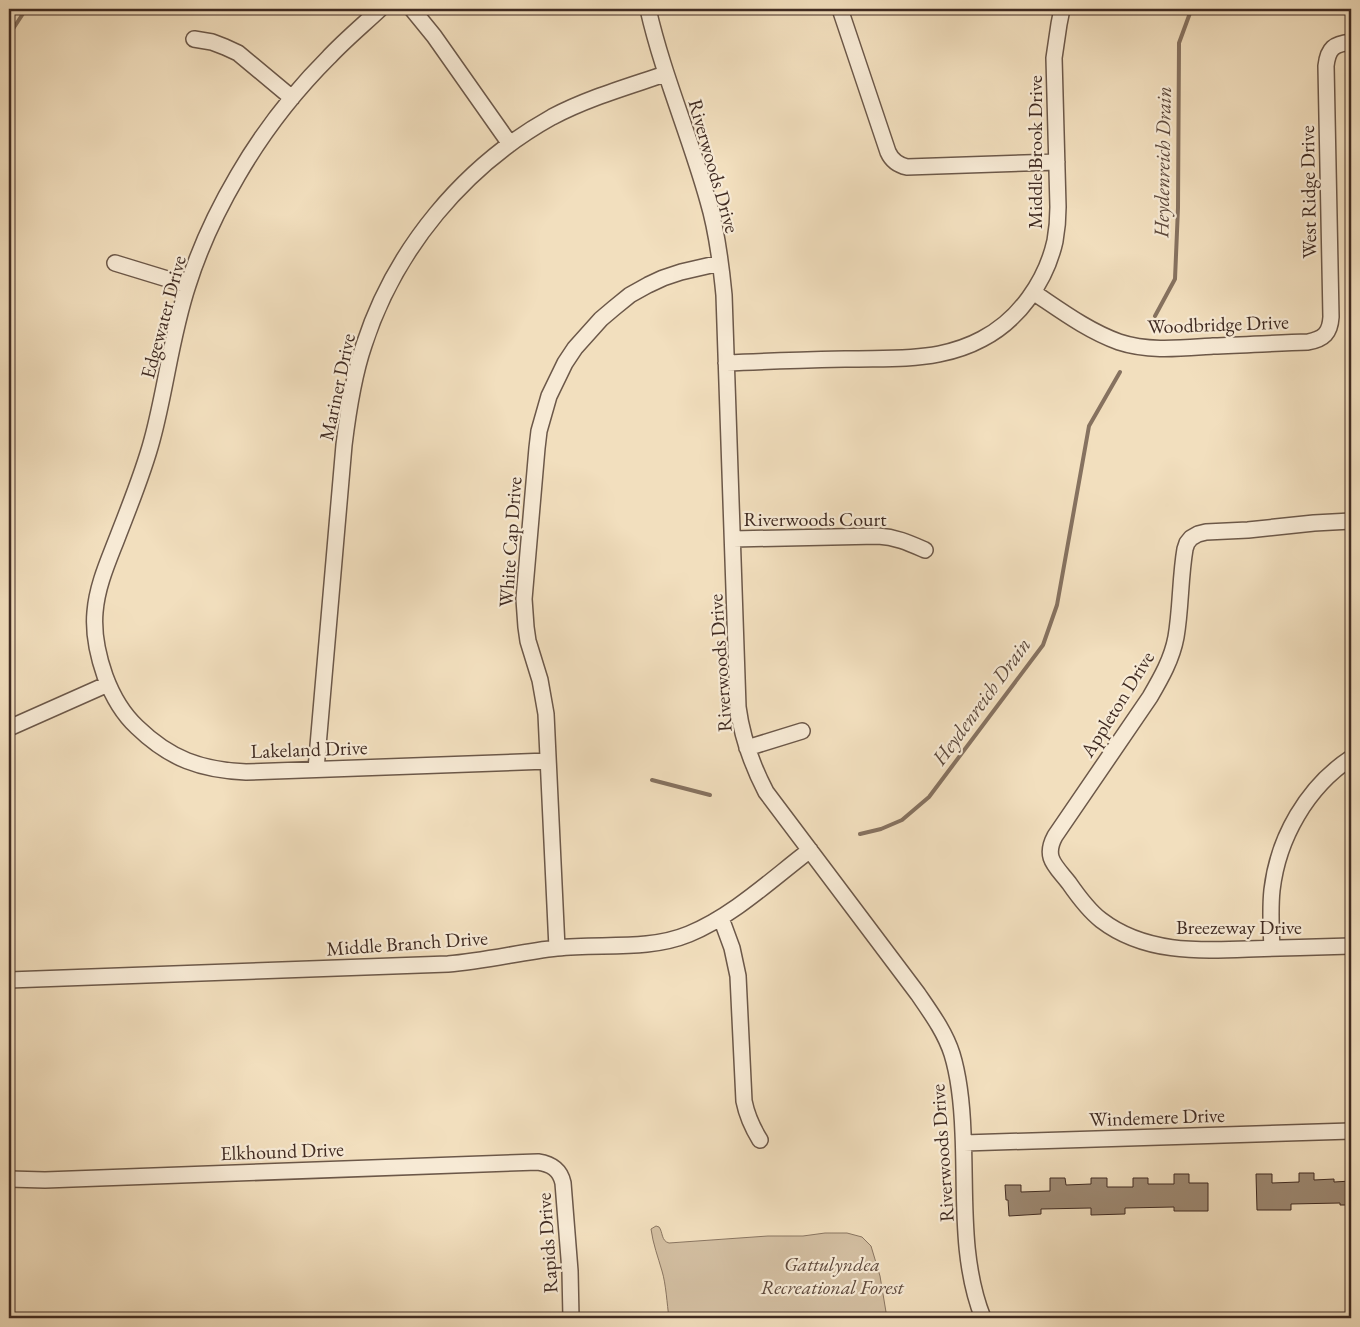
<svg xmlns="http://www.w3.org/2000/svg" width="1360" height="1327" font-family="'EB Garamond',serif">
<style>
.green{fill:#d4c0a3;stroke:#8a7662}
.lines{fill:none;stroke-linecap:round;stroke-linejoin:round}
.stream{stroke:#867260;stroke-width:4}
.building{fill:#9d8973;stroke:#402b22}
.minor-casing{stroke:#6c5849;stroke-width:18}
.minor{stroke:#f7ead5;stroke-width:15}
.labels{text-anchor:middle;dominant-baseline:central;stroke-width:4.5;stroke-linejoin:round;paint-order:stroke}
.street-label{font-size:20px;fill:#402b22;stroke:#f7ead5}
.park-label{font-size:20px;font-style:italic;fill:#5e493c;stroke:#f7ead5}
.water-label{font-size:21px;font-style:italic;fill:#5d493c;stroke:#f7ead5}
</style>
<rect width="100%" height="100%" fill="#f2dfbe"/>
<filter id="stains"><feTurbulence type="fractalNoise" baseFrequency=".004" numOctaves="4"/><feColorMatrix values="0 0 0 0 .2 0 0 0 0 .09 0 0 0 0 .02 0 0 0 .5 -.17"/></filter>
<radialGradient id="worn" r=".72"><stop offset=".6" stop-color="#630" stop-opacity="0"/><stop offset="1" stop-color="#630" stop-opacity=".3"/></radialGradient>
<!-- green -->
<path class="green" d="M656 1226 659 1227C663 1232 661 1241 669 1243L768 1236H803L825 1233H847L862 1237 871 1246 880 1276 887 1318H669C667 1304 666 1284 662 1271 658 1257 653 1244 651 1229Z"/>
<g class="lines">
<!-- stream -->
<path class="stream" d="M9 35 26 9
M1155 316 1175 279 1178 208 1179 43 1190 13 1196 9
M652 780 710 795
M860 834 881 829 902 820 929 797 1043 645 1057 605 1089 426 1120 372"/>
</g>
<!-- building -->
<path class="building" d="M1299 1173H1314V1180L1334 1179V1182L1351 1181V1205H1340V1203L1291 1204V1210H1257L1256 1174H1272V1183L1299 1182Z
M1174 1174H1189V1183H1208V1211H1174V1207L1125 1208V1214L1091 1215V1208L1041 1209V1214L1009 1216 1008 1200H1006L1005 1185H1021V1192L1050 1191V1178H1065L1066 1185 1091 1184V1178H1107V1187H1133V1178H1148V1184H1174Z"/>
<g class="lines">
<!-- minor casing -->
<g class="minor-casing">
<path id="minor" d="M380 9C363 25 345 40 329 57 294 92 263 132 238 175 218 209 200 247 188 285 171 336 166 389 152 440 143 474 129 507 116 541 107 564 97 587 95 612 93 634 98 656 105 676 112 695 122 713 137 727 170 759 201 770 246 772L548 761
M412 9 434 36 510 144
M648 9C663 75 690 136 708 201 717 231 721 264 724 295L738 707C742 738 752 765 766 792L918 994C931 1013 945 1032 952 1054 960 1080 962 1106 963 1133 966 1195 960 1260 983 1318
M840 9 888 152C892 161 898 165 907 167L1057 162
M194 39 212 42 225 47 238 53 292 98
M115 263 187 285
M1033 292C1060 310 1088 331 1119 342 1149 352 1182 348 1213 346 1245 345 1277 343 1308 342 1324 339 1330 333 1331 317L1326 66C1328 48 1334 44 1351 42
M726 363C767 361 808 360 848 359 878 358 909 360 939 354 954 351 969 346 982 339 1019 320 1046 281 1055 241 1057 230 1058 219 1058 207L1054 58 1059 24 1062 9
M1351 521 1314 523 1248 530 1206 532 1198 534 1191 538 1187 543 1185 549C1180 578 1181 608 1176 637 1172 659 1161 678 1150 697L1055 836C1043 858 1056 866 1069 883 1078 896 1088 910 1101 920 1144 953 1197 951 1248 949 1282 948 1317 947 1351 946
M733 539 878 536C896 537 909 543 925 550
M9 728 108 684
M747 748 802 731
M316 769 344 445C348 412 353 377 364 345 395 249 464 166 552 117 588 98 627 87 665 74
M721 918 732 948 738 976 744 1101C747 1116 752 1127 760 1140
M557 948 546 714 540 680 528 641 526 627 524 599 537 448 539 431 549 396 565 363 575 348 601 319 614 308 630 295 648 285 663 278 681 272 720 263
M1272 948C1271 929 1270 909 1272 890 1278 838 1307 787 1351 758
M9 980 448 964C485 961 521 952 557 948 600 943 648 951 689 934 733 916 772 879 810 850
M964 1143 1351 1131
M9 1179 45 1180 538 1162C551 1164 560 1169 563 1183L570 1271 571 1318"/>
</g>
<!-- minor -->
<use href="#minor" class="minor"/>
</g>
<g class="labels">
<!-- street labels -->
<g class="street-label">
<text transform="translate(1035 152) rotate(-90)">Middle Brook Drive</text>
<text transform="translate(714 166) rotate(74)">Riverwoods Drive</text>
<text transform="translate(1308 192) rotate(-91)">West Ridge Drive</text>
<text transform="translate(163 317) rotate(-75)">Edgewater Drive</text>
<text transform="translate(1218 324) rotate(-2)">Woodbridge Drive</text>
<text transform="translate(337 387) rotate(-78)">Mariner Drive</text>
<text x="815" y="519">Riverwoods Court</text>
<text transform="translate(510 542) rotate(-86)">White Cap Drive</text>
<text transform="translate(720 663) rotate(-94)">Riverwoods Drive</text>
<text transform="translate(1117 704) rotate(-58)">Appleton Drive</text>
<text transform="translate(309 749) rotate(-2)">Lakeland Drive</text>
<text x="1239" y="927">Breezeway Drive</text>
<text transform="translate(407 943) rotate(-4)">Middle Branch Drive</text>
<text transform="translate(1157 1117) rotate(-2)">Windemere Drive</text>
<text transform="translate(282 1151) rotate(-2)">Elkhound Drive</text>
<text transform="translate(942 1153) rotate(-94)">Riverwoods Drive</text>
<text transform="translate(547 1243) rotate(-94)">Rapids Drive</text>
</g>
<!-- park labels -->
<g class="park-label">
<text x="832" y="1264">Gattulyndea<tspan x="832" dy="23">Recreational Forest</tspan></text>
</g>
<!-- water labels -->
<g class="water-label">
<text transform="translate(1162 162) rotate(-89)">Heydenreich Drain</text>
<text transform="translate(981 701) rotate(-54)">Heydenreich Drain</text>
</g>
</g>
<!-- margin -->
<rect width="1360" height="1327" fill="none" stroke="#f2dfbe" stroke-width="30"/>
<rect x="10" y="10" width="1340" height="1307" fill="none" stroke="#402b22" stroke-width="2.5"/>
<rect x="15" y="15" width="1330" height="1297" fill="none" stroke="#402b22"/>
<rect width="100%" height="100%" filter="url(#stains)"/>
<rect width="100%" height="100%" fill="url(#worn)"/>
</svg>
